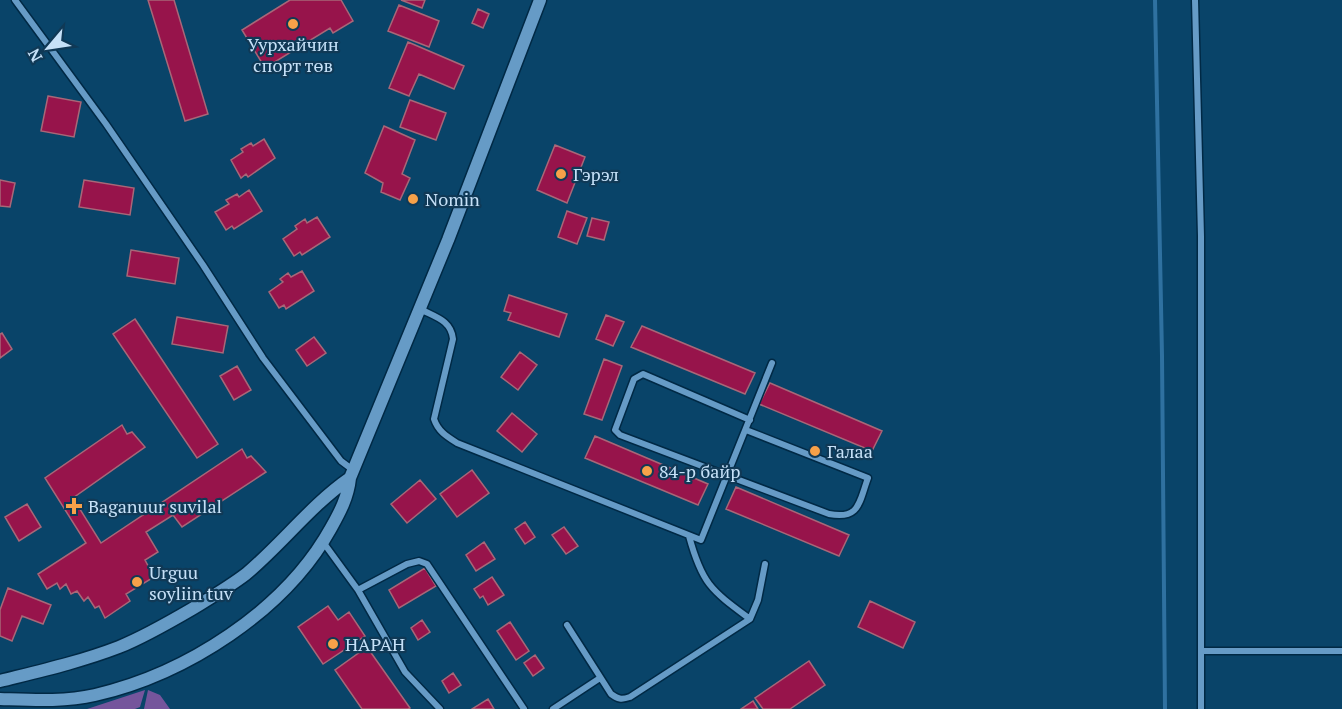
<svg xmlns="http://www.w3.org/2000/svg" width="1342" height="709" font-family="'PT Serif',serif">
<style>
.green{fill:#75559c}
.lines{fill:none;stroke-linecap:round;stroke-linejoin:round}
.stream{stroke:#2f71a0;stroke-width:4}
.building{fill:#97144b;stroke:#a86778;stroke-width:1.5}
.minor-casing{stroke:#002945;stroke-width:9}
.secondary-casing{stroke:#002945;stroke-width:15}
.minor{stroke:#669bc6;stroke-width:6}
.secondary{stroke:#669bc6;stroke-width:12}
.poi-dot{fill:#f7a149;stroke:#103956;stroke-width:2}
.labels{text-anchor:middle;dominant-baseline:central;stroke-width:4.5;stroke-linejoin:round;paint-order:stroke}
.poi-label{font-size:18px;fill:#c6e1f8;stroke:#103956;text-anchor:start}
</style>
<rect width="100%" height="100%" fill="#094469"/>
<!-- green -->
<path class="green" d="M145 690 140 707 135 709H87Z
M148 690 160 695 170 709H144Z"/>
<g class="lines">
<!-- stream -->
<path class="stream" d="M1155 0 1162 356 1165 709"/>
</g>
<!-- building -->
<path class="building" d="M148 0H174L208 114 185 121Z
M290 0H341L353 21 333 33 330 28 265 68 242 30Z
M401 0H425L422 8Z
M399 5 439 21 429 47 388 31Z
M478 9 489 14 483 28 472 23Z
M408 42 464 66 454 89 419 74 409 96 389 88Z
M48 96 81 102 74 137 41 131Z
M410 100 446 113 436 140 400 127Z
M384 126 415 140 402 174 410 178 400 200 381 192 383 183 365 173Z
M264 139 275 158 248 177 246 174 241 178 231 160 243 152 241 149 251 143 253 146Z
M555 145 585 157 567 203 537 190Z
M0 180 15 183 10 207 0 206Z
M84 180 134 188 130 215 79 207Z
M249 190 262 211 234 229 232 226 226 230 215 212 229 204 226 200 237 194 239 197Z
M567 211 587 218 577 244 558 237Z
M317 217 330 237 302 255 300 252 294 256 283 239 297 229 295 226 305 219 307 223Z
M592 218 609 222 604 240 587 236Z
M131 250 179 258 175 284 127 276Z
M302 271 314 291 286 309 284 305 279 308 269 292 283 282 280 279 288 273 291 277Z
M509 295 567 314 559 337 508 320 511 313 504 311Z
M606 315 624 322 613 346 596 339Z
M177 317 228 326 223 353 172 344Z
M135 319 218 444 197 458 113 334Z
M642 326 755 373 745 394 631 347Z
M2 333 12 349 0 358V334Z
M314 337 326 353 307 366 296 350Z
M520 352 537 365 518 390 501 377Z
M604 359 622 366 602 420 584 414Z
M237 366 251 390 234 400 220 376Z
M770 383 882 431 872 451 759 404Z
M512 413 537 434 522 452 497 431Z
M122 425 127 434 132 432 145 447 73 498 101 543 242 449 247 458 251 456 266 472 182 527 173 515 146 532 158 552 145 560 154 577 126 594 130 601 105 618 99 606 95 608 88 597 84 601 77 591 71 594 66 584 60 589 57 583 47 589 38 574 86 543 45 478Z
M595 436 708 484 698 505 585 458Z
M472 470 489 493 457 517 440 494Z
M420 480 436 499 407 523 391 504Z
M736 487 849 535 839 556 726 509Z
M27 504 41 527 19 541 5 517Z
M525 522 535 537 525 544 515 529Z
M564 527 578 546 566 554 552 535Z
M484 542 495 559 476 571 466 555Z
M425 568 436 586 399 608 389 590Z
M492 577 504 595 488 605 483 596 480 598 474 589Z
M8 588 51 605 43 624 22 616 12 641 0 636V610Z
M870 601 915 622 903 648 858 627Z
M328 606 338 620 349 612 365 636 323 664 298 627Z
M422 620 430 632 418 640 411 628Z
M510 622 529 651 516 660 497 631Z
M367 647 410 708 408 709H362L335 670Z
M535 655 544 668 533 676 524 663Z
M809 661 825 685 790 709H763L755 698Z
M453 673 461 685 449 693 442 681Z
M488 699 494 709H472Z
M753 701 758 709H741Z"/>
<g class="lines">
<!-- minor casing -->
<g class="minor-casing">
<path id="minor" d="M15 0 106 124 203 265 263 358 341 461 353 470
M1195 0 1201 236V709
M420 309C435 317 451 320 453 339L434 419C438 431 446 436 457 443L701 540 772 363
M746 430 868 478C859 502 860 520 829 514L620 435 615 430 634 379 643 374 750 420
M689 536C702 584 711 590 750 619
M323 542 358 590 405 672 440 709
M358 590 407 564 419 561 427 564 524 709
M567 625 611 694C618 699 621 700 630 697L750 619 758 600 765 564
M1201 651H1342
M553 709 600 678"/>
</g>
<!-- secondary casing -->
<g class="secondary-casing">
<path id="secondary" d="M0 681C40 671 80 662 119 647 144 637 168 623 192 609 210 598 229 587 246 574 282 544 311 505 350 478
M0 699C32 700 64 702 95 695 186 674 285 611 331 528 340 512 348 497 350 478L448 240 540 0"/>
</g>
<!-- minor -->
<use href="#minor" class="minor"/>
<!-- secondary -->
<use href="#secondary" class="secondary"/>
</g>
<!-- markers -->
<g class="poi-dot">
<circle cx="293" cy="24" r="6"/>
<circle cx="561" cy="174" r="6"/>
<circle cx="413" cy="199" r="6"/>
<circle cx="815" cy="451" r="6"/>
<circle cx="647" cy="471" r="6"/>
<path d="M71 497h6v6h6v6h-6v6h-6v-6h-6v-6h6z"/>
<circle cx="137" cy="582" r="6"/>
<circle cx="333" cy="644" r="6"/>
</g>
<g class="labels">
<!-- poi labels -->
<g class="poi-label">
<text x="293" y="44" text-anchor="middle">Уурхайчин<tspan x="293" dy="21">спорт төв</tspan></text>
<text x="573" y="174">Гэрэл</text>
<text x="425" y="199">Nomin</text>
<text x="827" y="451">Галаа</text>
<text x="659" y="471">84-р байр</text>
<text x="88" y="506">Baganuur suvilal</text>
<text x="149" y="572">Urguu<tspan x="149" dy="21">soyliin tuv</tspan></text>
<text x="345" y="644">НАРАН</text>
</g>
</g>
<!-- north arrow -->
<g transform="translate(48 48) rotate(241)" stroke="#103956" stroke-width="4.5" paint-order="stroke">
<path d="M0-4.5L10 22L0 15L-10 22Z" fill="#c6e1f8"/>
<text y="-9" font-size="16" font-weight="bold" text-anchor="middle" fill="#c6e1f8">N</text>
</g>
</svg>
